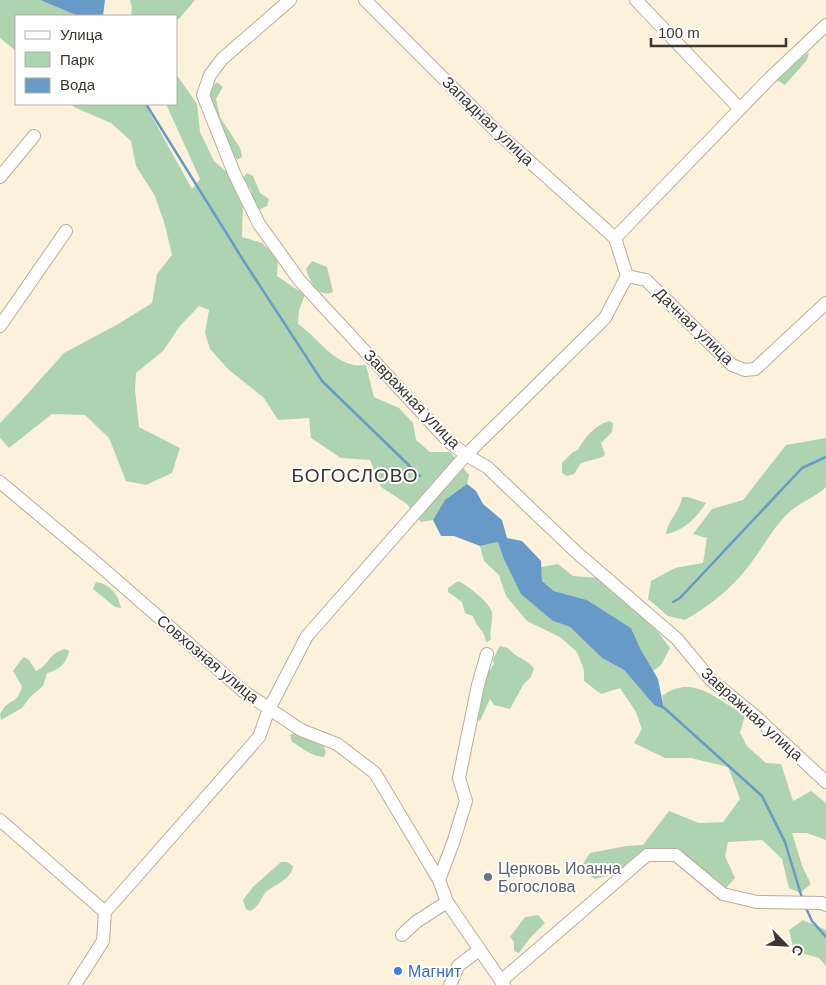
<svg xmlns="http://www.w3.org/2000/svg" width="826" height="985" font-family="Helvetica,sans-serif">
<style>
.green{fill:#add3b0}
.water{fill:#689ac8}
.lines{fill:none;stroke-linecap:round;stroke-linejoin:round}
.stream{stroke:#689ac8;stroke-width:2.5}
.minor-casing{stroke:#b8ae9a;stroke-width:14}
.minor{stroke:#fff;stroke-width:12}
.worship-dot{fill:#6b7280;stroke:#fff;stroke-width:2}
.shop-dot{fill:#3f7fe0;stroke:#fff;stroke-width:2}
.labels{text-anchor:middle;dominant-baseline:central;stroke-width:4;stroke-linejoin:round;paint-order:stroke}
.street-label{font-size:16px;fill:#3b372e;stroke:#fff}
.worship-label{font-size:16px;fill:#5b616d;stroke:#fff;text-anchor:start}
.shop-label{font-size:16px;fill:#366cbe;stroke:#fff;text-anchor:start}
.quarter-label{font-size:19px;letter-spacing:1px;fill:#3b372e;stroke:#fff}
</style>
<rect width="100%" height="100%" fill="#fcf2dc"/>
<!-- green -->
<path class="green" d="M0 0H40L78 16H16V51L0 38Z
M130 0H195L179 19H176V16H131L132 8Z
M809 52 807 60 785 85 775 79Z
M176 74 197 104 200 132 214 161 229 174 243 201 242 237 262 243 278 259 277 276 305 295 299 310 298 324C316 336 328 357 350 364 355 366 361 365 366 365L374 397 399 408 413 423 416 440 430 452H450L469 475 467 484 445 501 433 520 421 522 407 504 381 487 370 460 341 458 311 438 309 418 278 420 264 398 229 370 210 349 205 333 209 310 199 306 180 326 163 351 136 373 135 390 139 427 180 448 172 473 146 485 126 481 109 438 85 415 52 414 9 448 0 438V423L21 401 64 353 120 323 152 303 157 274 172 255 165 225 155 196 136 166 131 141 111 123 74 107 71 104H145L192 189 200 179 166 104H176Z
M217 82 223 87 216 99 220 117 240 148 242 157 237 160C229 145 208 112 209 96 210 90 213 86 217 82Z
M247 173 253 176 260 193 269 199 267 206 258 210 253 201 251 189 242 180Z
M312 261 327 267 333 292C318 299 310 281 306 269Z
M609 421 613 423 612 432 601 443 605 454 603 457 581 463 574 474 567 476 562 473V463L573 452 578 450C584 438 595 425 609 421Z
M826 438V487C816 497 802 501 791 511 776 523 767 541 756 556 738 583 713 604 685 620L668 616 648 599 651 581 675 568 703 563 707 538 693 534 712 509 743 500 786 445Z
M682 497H688L706 503C696 518 684 531 666 534 668 519 680 512 682 497Z
M498 542 503 557 553 621 570 627 602 658 624 670 654 705 664 708 662 696C694 673 716 700 745 715L740 733 747 746 766 763 781 764 793 801 811 791 826 803V840L807 833H792L803 868 811 884 800 893 789 888 782 859 762 840 728 842 725 856 735 878 726 888 681 851 642 853 619 873 595 879 580 868 590 853 626 846 643 845 669 811 699 823 723 822 740 799 728 767 691 758H665L634 743 642 729 636 712 620 688 601 694 584 681V670L577 652 560 637 527 621 506 596 499 575 484 561 480 546Z
M558 564 573 576 600 578 658 632 670 648 661 665 653 671 641 650 631 628 587 600 554 591 542 581 541 567Z
M458 581C467 585 491 603 492 613 493 622 489 631 491 640L486 642C485 631 476 627 473 616L465 613 462 602 448 592V588Z
M96 582C110 584 118 594 121 608L115 607 93 589Z
M500 646 508 648C515 657 526 659 534 668L531 677 523 685 510 709 494 705 490 699 480 721 474 718 487 674 494 664 493 659Z
M65 649 69 651C67 663 59 670 47 673L43 686 30 697 22 708 1 720 0 714 5 706 17 698 21 690 22 686 13 671 20 661 24 657 29 660 36 671C50 665 47 654 65 649Z
M295 732 324 747 326 752 324 757C313 757 302 748 292 742L290 735Z
M281 862H287L293 866C291 881 274 884 265 893 259 901 261 905 250 911L246 909 243 900 253 887Z
M538 915 545 923 530 938 519 953 514 951V942L510 937 525 917Z
M803 920 826 930V966L819 958 794 951 789 930Z"/>
<!-- water -->
<path class="water" d="M40 0H105L103 16H78Z
M467 484 476 491 483 504 502 520 507 538 522 541 541 561 542 581 554 591 587 600 631 628 641 650 658 679 664 709 654 705 624 670 602 658 570 627 553 621 521 594 503 557 498 542 480 546 454 536H441L433 520 445 500Z"/>
<g class="lines">
<!-- stream -->
<path class="stream" d="M146 104 245 263 322 381 420 476
M673 602 680 598 802 468 826 457
M662 706 762 796 785 842 802 898
M806 908 812 921 826 937"/>
<!-- minor casing -->
<g class="minor-casing">
<path id="minor" d="M290 0 222 59 210 75 203 95 234 173 259 224 300 281 448 441 466 455 487 467 575 551 677 639 711 680 755 716 826 782
M365 0 499 134 615 238
M636 0 740 109
M0 177 34 136
M615 238 770 78 826 25
M627 276 646 280 732 365 745 370 755 369 826 303
M0 326 66 231
M0 482 99 565 243 691 301 730 337 744 375 773 439 880 447 902 504 985
M0 820 105 912
M439 880 453 843 466 801 459 778 478 685 487 654
M402 935 416 922 447 902
M501 981 647 855H676L723 894 757 902 822 903 826 905
M75 985 103 941 105 912 259 737 269 709 307 636 466 455 605 318 627 276 615 238
M450 985 458 966 479 950"/>
</g>
<!-- minor -->
<use href="#minor" class="minor"/>
</g>
<!-- markers -->
<circle class="worship-dot" cx="488" cy="877" r="5"/>
<circle class="shop-dot" cx="398" cy="971" r="5"/>
<g class="labels">
<!-- street labels -->
<g class="street-label">
<text transform="translate(488 121) rotate(44)">Западная улица</text>
<text transform="translate(694 326) rotate(44)">Дачная улица</text>
<text transform="translate(412 399) rotate(46)">Завражная улица</text>
<text transform="translate(208 659) rotate(40)">Совхозная улица</text>
<text transform="translate(752 714) rotate(42)">Завражная улица</text>
</g>
<!-- worship labels -->
<g class="worship-label">
<text x="498" y="868">Церковь Иоанна<tspan x="498" dy="18">Богослова</tspan></text>
</g>
<!-- shop labels -->
<g class="shop-label">
<text x="408" y="971">Магнит</text>
</g>
<!-- quarter labels -->
<g class="quarter-label">
<text x="355" y="475">БОГОСЛОВО</text>
</g>
</g>
<!-- legend -->
<rect x="15" y="15" width="162" height="90" fill="#ffffff" stroke="#b1afab"/>
<rect x="25" y="31" width="25" height="8" fill="#ffffff" stroke="#b1afab"/>
<text x="60" y="40" font-size="15" fill="#3b372e">Улица</text>
<rect x="25" y="52" width="25" height="15" fill="#add3b0" stroke="#b1afab"/>
<text x="60" y="65" font-size="15" fill="#3b372e">Парк</text>
<rect x="25" y="78" width="25" height="15" fill="#689ac8" stroke="#b1afab"/>
<text x="60" y="90" font-size="15" fill="#3b372e">Вода</text>
<!-- north arrow -->
<g transform="translate(786 945) rotate(114)" stroke="#ffffff" stroke-width="4" paint-order="stroke">
<path d="M0-4L9 19L0 12L-9 19Z" fill="#3b372e"/>
<text y="-8" font-size="14" font-weight="bold" text-anchor="middle" fill="#3b372e">С</text>
</g>
<!-- scale -->
<path d="M651 38v8h135v-8" fill="none" stroke="#3b372e" stroke-width="2.5"/>
<text x="658" y="38" font-size="15" fill="#3b372e" stroke="#ffffff" stroke-width="4" paint-order="stroke">100 m</text>
</svg>
